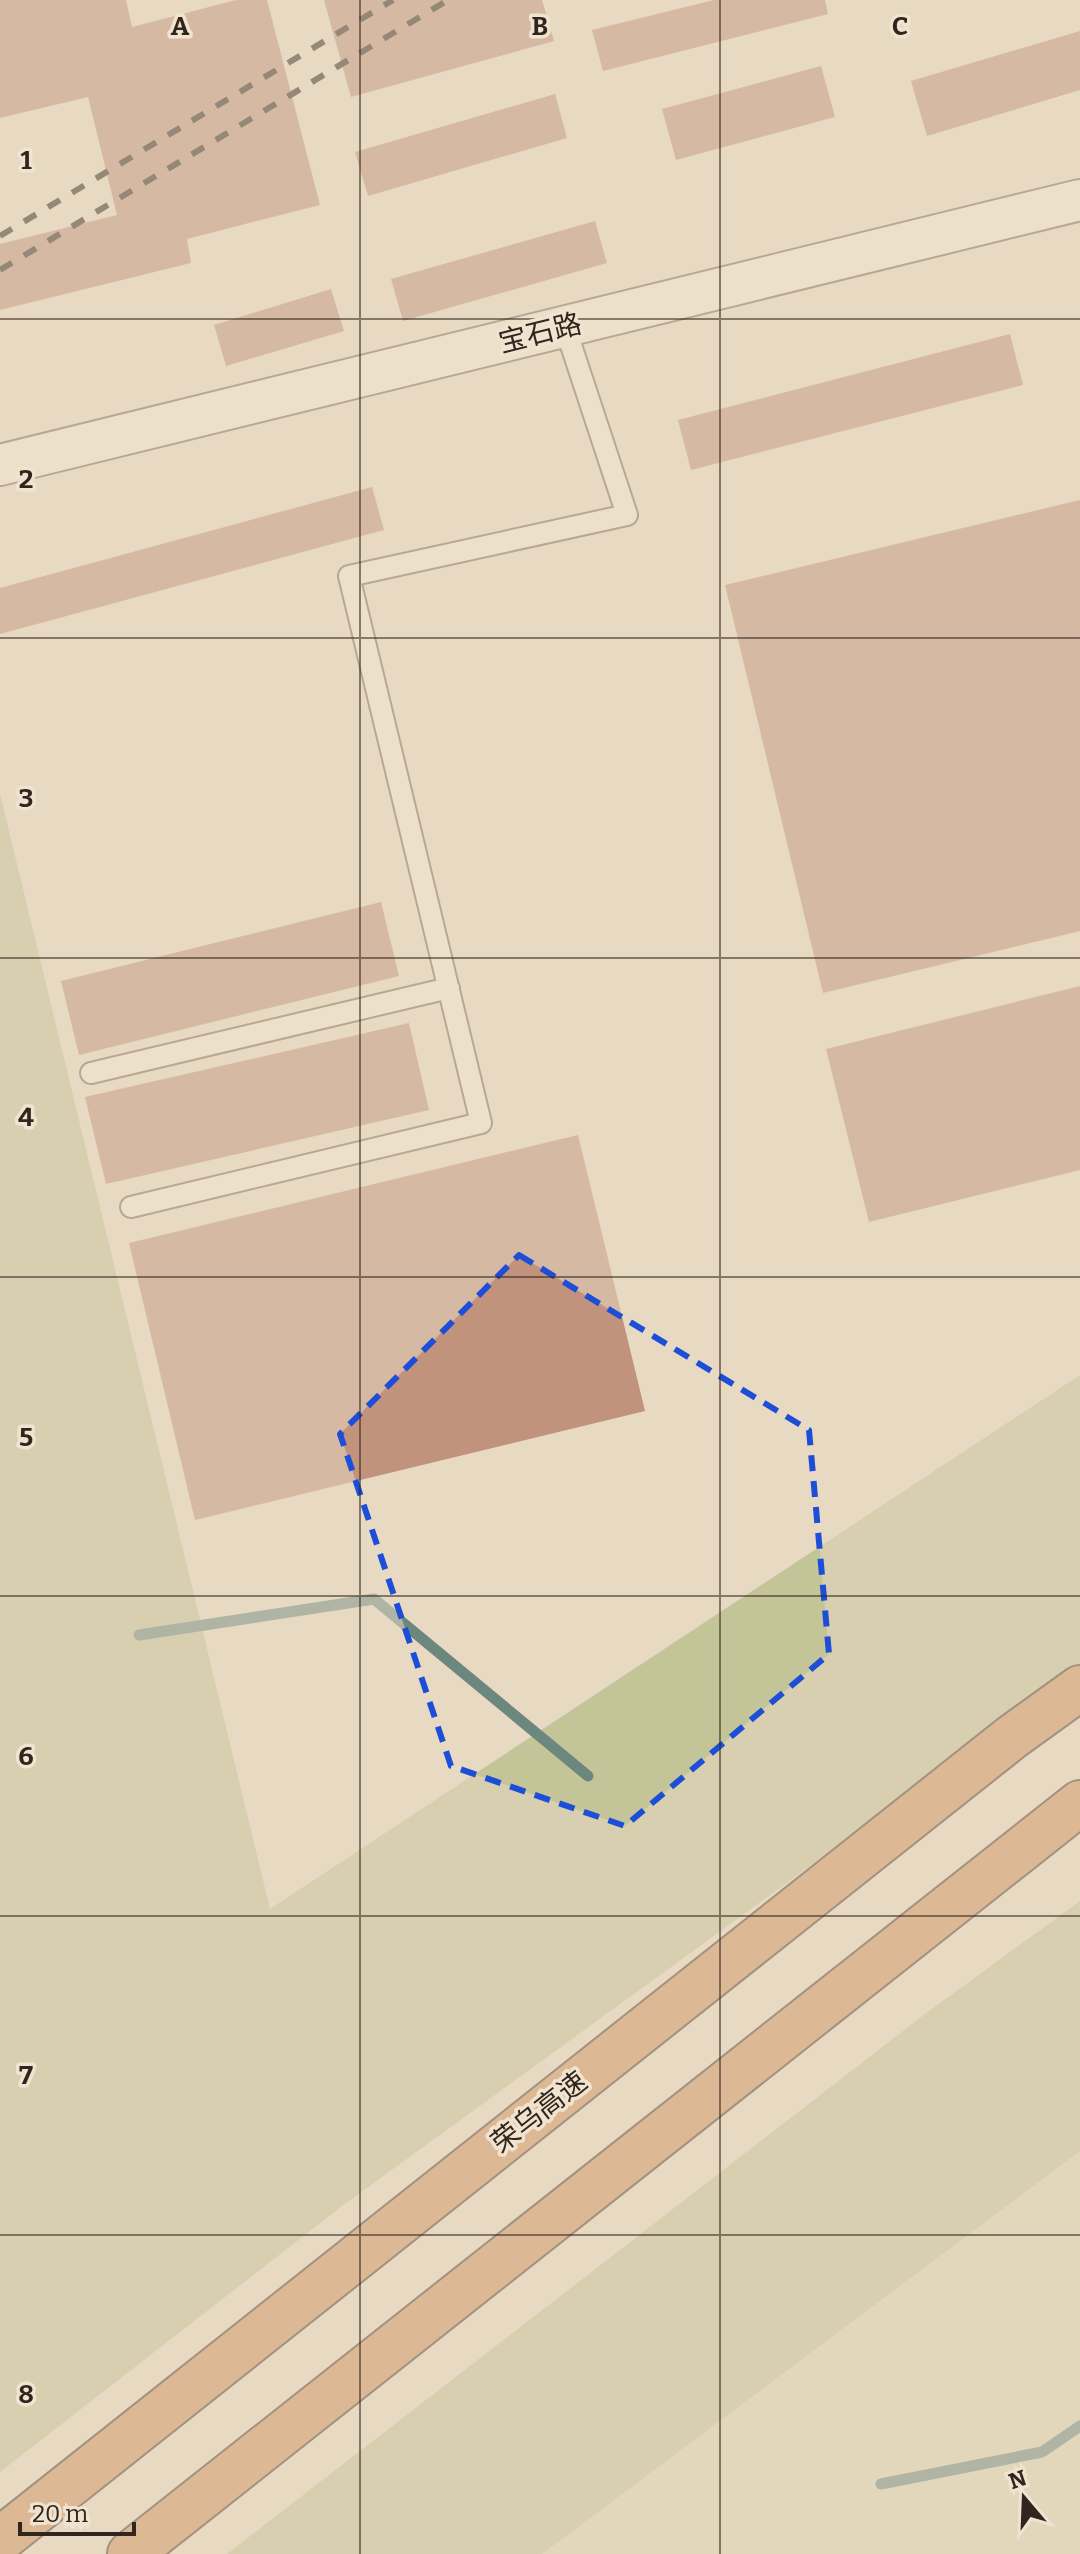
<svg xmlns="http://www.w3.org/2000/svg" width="1080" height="2554" font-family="Bitter,'Noto Sans SC',serif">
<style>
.farmland{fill:#dcd2b1}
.green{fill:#c3c498}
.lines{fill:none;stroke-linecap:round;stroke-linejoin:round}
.stream{stroke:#6c877e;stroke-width:11}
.building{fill:#c1937c}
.service-casing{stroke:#7f6c5c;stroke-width:24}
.minor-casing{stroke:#7f6c5c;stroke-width:44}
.motorway-casing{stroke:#4d3b2f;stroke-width:48}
.service{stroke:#f4e8d4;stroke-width:20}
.minor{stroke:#f4e8d4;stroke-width:40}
.motorway{stroke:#ce925c;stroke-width:44}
.rail{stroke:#31261e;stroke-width:6;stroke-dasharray:14 14;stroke-linecap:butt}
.marked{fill:none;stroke:#1d4ed8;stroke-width:6;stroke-dasharray:16 10;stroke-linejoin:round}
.grid{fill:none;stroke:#31261e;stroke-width:2;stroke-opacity:0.55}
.labels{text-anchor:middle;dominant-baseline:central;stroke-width:7;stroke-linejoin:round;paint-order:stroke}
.street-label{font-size:28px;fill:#31261e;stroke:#f0e4d1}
.grid-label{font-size:26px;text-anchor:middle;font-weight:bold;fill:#31261e;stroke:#f0e4d1;stroke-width:7;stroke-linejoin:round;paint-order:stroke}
</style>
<rect width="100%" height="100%" fill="#e8d9c2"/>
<!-- farmland -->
<path class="farmland" d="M1080 2151V2554H542Z"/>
<!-- green -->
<path class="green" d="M0 794 270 1909 1080 1375V1670L342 2206 0 2472Z
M1080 1901V2151L542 2554H227L925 2014Z"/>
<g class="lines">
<!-- stream -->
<path class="stream" d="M139 1635 374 1599 588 1776
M881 2484 1042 2452 1080 2426"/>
</g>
<!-- building -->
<path class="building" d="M0 0H126L132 27 236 0H267L320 205 187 239 191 263 0 310V244L117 215 88 97 0 118Z
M324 0H542L554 41 351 97Z
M714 0H825L828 14 603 71 592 30Z
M1080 31V90L927 136 911 81Z
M821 66 835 117 676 160 662 109Z
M555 94 567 138 368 196 355 152Z
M595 221 607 263 403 321 391 279Z
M331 289 344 331 226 366 214 325Z
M1010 334 1023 385 691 470 678 420Z
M372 487 384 530 0 634V588Z
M1080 500V931L823 993 725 585Z
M381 902 399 976 79 1055 61 981Z
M1080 986V1170L869 1222 826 1049Z
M409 1023 429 1110 106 1184 85 1097Z
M578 1135 645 1411 195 1520 129 1243Z"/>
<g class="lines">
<!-- service casing -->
<g class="service-casing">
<path id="service" d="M91 1073 449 988
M131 1207 481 1123 349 576 627 515 565 327"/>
</g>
<!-- minor casing -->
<g class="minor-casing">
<path id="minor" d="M0 465 1080 200"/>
</g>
<!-- motorway casing -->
<g class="motorway-casing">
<path id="motorway" d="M0 2540 1012 1737 1080 1688
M130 2554 1080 1803"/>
</g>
<!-- service -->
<use href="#service" class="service"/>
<!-- minor -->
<use href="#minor" class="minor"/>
<!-- motorway -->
<use href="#motorway" class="motorway"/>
<!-- rail -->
<path class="rail" d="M0 236 393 0
M0 270 448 0"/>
</g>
<!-- marked area -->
<path d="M0 0H1080V2554H0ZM519 1255 809 1430 829 1654 625 1826 451 1766 340 1434Z" fill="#e8d9c2" fill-opacity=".55" fill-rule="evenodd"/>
<path class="marked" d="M519 1255 809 1430 829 1654 625 1826 451 1766 340 1434Z"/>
<!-- grid -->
<path class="grid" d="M360 0V2554M720 0V2554M0 319H1080M0 638H1080M0 958H1080M0 1277H1080M0 1596H1080M0 1916H1080M0 2235H1080"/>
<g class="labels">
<!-- street labels -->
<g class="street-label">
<text transform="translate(540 333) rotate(-14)">宝石路</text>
<text transform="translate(539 2112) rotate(-38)">荣乌高速</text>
</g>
</g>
<g class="grid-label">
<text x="180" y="35">A</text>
<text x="540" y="35">B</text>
<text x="900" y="35">C</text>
<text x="26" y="169">1</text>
<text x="26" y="488">2</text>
<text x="26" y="807">3</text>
<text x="26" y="1126">4</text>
<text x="26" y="1446">5</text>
<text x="26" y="1765">6</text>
<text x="26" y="2084">7</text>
<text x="26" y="2403">8</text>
</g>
<!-- north arrow -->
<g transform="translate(1024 2498) rotate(341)" stroke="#f0e4d1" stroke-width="6" paint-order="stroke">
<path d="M0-6L14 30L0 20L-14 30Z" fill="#31261e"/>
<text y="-12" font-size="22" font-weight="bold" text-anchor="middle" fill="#31261e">N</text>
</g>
<!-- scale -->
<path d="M20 2522v12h114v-12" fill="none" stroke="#31261e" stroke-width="4"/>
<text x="32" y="2522" font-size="24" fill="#31261e" stroke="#f0e4d1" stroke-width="6" paint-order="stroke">20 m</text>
</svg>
